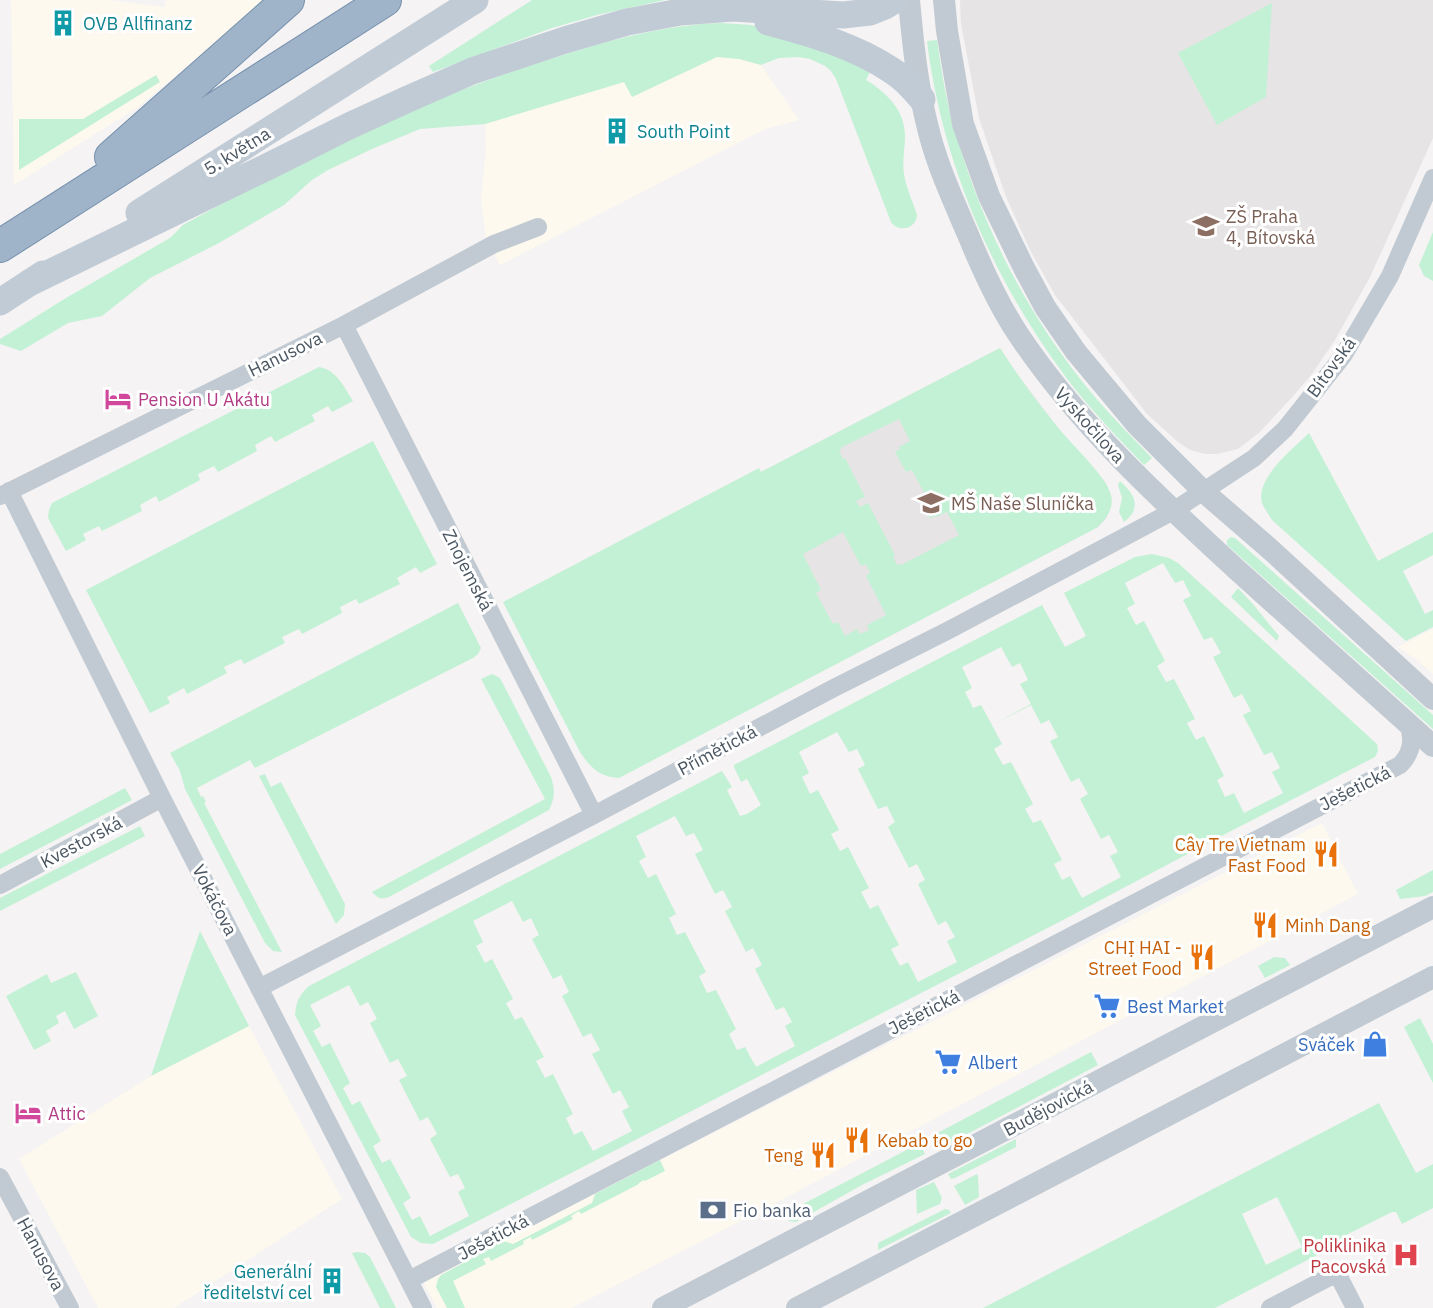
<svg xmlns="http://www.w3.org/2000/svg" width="1433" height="1308" font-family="'IBM Plex Sans',sans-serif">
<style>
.commercial{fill:#fdf9ef}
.education{fill:#e6e4e5}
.green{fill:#c3f1d5;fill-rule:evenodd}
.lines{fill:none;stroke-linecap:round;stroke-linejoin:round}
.trunk-casing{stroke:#7690ad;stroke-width:34}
.minor{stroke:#c1cad2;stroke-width:18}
.tertiary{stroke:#c1cad2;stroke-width:22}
.secondary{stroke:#c1cbd6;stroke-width:27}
.trunk{stroke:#9fb4c9;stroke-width:32}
.labels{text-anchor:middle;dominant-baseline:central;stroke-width:6;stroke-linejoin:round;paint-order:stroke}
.culture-label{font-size:18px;fill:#0d838f;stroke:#fff;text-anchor:start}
.street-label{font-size:18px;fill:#4a5661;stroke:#fff}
.education-label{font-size:18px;fill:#785e54;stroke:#fff;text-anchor:start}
.hotel-label{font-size:18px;fill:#b23c85;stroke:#fff;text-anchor:start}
.food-label{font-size:18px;fill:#c56008;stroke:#fff;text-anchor:end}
.shop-label{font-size:18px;fill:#366cbe;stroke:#fff;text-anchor:start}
.service-label{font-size:18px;fill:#4e5e75;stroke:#fff;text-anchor:start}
.health-label{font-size:18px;fill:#be3a42;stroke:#fff;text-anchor:end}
</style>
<rect width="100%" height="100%" fill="#f5f3f3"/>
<!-- commercial -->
<path class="commercial" d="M11 0H109L164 7 166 0H267L138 107 14 185Z
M717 57 739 59 761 65 799 120 765 129 500 265 486 238 481 200 486 150 485 124 624 82 632 97Z
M1433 629V674L1417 660 1398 647Z
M1322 823 1358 894 787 1197 572 1308H437L423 1281Z
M249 1026 342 1199 174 1308H98L19 1159 151 1076Z"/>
<!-- education -->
<path class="education" d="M960 0H1433V138L1370 277 1335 340 1312 374 1293 396 1260 432 1238 449 1217 454H1205L1190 450 1178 442 1147 414 1055 295 1030 250 1006 197 979 118 961 24Z
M1000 348 1011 366 1059 429 1106 483 1111 498 1109 512 1106 519 1098 527 834 665 759 468 761 472Z"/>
<!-- green -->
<path class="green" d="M532 0H665L597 15 552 28 433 72 429 66Z
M1272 3 1266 97 1217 125 1178 53Z
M721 23 751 25 777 31 871 70 866 80C886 92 905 110 905 136 905 149 902 161 904 174 906 188 913 202 917 215 916 229 899 233 891 222L836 79 831 71 825 66 810 59 799 57 779 58 761 65 739 59 717 57 632 97 624 82 485 124 420 129 372 149 328 170 312 180 284 205 219 243 150 278 102 316 68 323 21 351 0 344V339L66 298 170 238 183 225C222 204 260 182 299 162 382 121 468 84 557 57 610 40 664 25 721 23Z
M937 40C941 67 945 94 952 120 977 214 1021 304 1081 380 1103 408 1127 432 1152 458L1144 465C1118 438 1091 410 1068 380 994 282 942 164 927 41Z
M156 75 160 82 19 170V119H83Z
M1433 232V281L1424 276 1419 265Z
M1000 348C1018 376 1038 404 1060 430 1072 445 1107 477 1111 495 1114 508 1107 518 1098 527L619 778C599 777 590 767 580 752L503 602 759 468 761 472ZM899 419 910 441 899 447 900 449 895 452 906 472 911 470 913 472 924 492V495L919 497 930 518 935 516 936 517 947 512 959 535 901 565 900 564 897 565 893 557 895 555 868 503 860 507 856 501 865 497 845 458 843 459 839 451 841 450 840 448ZM843 532 861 566 866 564 870 573 866 576 886 615 867 625 869 630 860 634 857 629 845 636 838 622 833 624 816 593 821 590 803 554Z
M319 367C337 370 344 387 353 401L332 412 328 406 312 415 315 421 275 442 271 436 255 445 257 451 218 472 214 466 198 474 200 480 159 502 156 496 140 505 142 511 102 531 99 526 83 534 86 540 66 551 48 518 49 510 52 503Z
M1309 433 1378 561 1433 532V555L1403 571 1425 614 1433 610V627L1406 641 1272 520C1269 515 1264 508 1262 503 1255 478 1293 449 1309 433Z
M373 441 437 564 420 573 416 567 397 578 400 584 359 604 356 599 340 607 342 613 302 634 299 629 282 637 285 643 244 664 241 659 224 667 227 673 187 694 184 688 167 697 170 703 150 713 86 590Z
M1120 481C1134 494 1143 507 1124 522L1119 512 1122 498 1118 485Z
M1231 537 1235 538 1433 715V729L1227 545V540Z
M1152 554 1169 558 1178 563 1377 744 1378 751 1375 757 1229 832 1063 920 433 1244 421 1243 411 1237 295 1015C296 1002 299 995 309 986L722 771 732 787 727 790 740 816 747 814 761 805 747 779 741 782 734 767V765L1042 605 1065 647 1086 636 1064 593 1135 557ZM1163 563 1175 583 1183 580 1191 596 1183 600 1204 640 1212 637 1221 653 1213 657 1234 698 1242 694 1251 711 1243 715 1264 755 1272 752 1280 768 1272 772 1283 793 1244 813 1234 793 1225 797 1217 780 1224 776 1204 736 1196 740 1187 723 1195 719 1174 679 1166 682 1157 666 1165 661 1144 621 1136 625 1127 608 1135 604 1125 583ZM1001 647 1012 667 1020 663 1028 680 1020 684 1031 704 992 725 981 705 973 708 965 692 972 688 962 667ZM1031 705 1041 724 1049 720 1058 737 1050 741 1071 782 1079 778 1088 794 1080 799 1101 839 1109 835 1118 852 1110 856 1121 877 1082 898 1070 876 1062 880 1054 864 1062 860 1041 820 1033 823 1025 809 1033 804 1011 762 1003 765 994 749 1002 744 992 725ZM837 732 849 752 857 749 865 765 858 769 878 809 887 806 895 822 888 827 909 868 917 864 925 880 918 884 938 925 946 921 955 937 947 941 957 962 918 982 908 962 900 966 891 949 899 945 878 905 870 909 861 892 869 888 848 847 840 851 831 834 839 830 818 790 810 794 802 777 809 773 799 752ZM675 816 686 836 694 833 703 850 695 854 715 894 723 890 732 907 725 911 746 952 753 948 762 965 755 969 776 1010 784 1007 792 1022 785 1026 795 1046 756 1067 745 1047 737 1050 729 1034 736 1029 716 990 707 993 699 976 706 972 685 932 677 935 669 918 676 914 656 874 648 878 639 861 646 857 636 836ZM512 901 523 922 531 918 539 935 532 939 553 979 561 975 569 992 562 996 583 1037 591 1033 600 1050 592 1054 613 1094 620 1090 629 1107 622 1111 632 1131 593 1151 582 1131 574 1135 566 1118 573 1114 553 1074 545 1078 536 1061 544 1057 522 1017 515 1020 506 1003 513 999 492 959 485 963 476 946 483 942 473 921ZM349 985 360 1006 368 1002 377 1019 370 1023 390 1063 398 1059 407 1076 399 1080 420 1121 428 1117 437 1134 430 1139 450 1177 458 1174 465 1188 458 1192 469 1216 430 1236 420 1216 412 1220 403 1203 411 1198 390 1159 382 1163 373 1146 381 1141 360 1101 352 1105 343 1088 350 1083 330 1043 322 1047 313 1031 321 1026 310 1005Z
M1238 588 1252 603 1279 636 1277 641 1231 597Z
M458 603 481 648 478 654 473 658 255 768 250 760 197 788 201 797 203 796 206 802 204 803 282 952 273 951 265 943 185 789 180 771 170 753Z
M492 674 500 678 551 777C555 790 555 798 549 810L389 897C380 900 378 898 372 892L545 799 481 679Z
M265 774 271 787 281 782 345 904 344 915 336 924 259 776Z
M125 788 132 800 0 869V854Z
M140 826 145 836 0 911V898Z
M1433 870V892L1425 896 1400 899 1396 890Z
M200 931 249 1026 151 1076 178 995Z
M1274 957 1285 958 1290 965 1265 978 1258 966Z
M76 972 98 1016 74 1029 65 1011 56 1016 59 1023 46 1031 51 1041 34 1050 6 996 47 974 51 983Z
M1420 1018 1433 1044V1083L1404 1027Z
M1091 1052 1098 1065 937 1150 930 1137Z
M1379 1103 1416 1173 1433 1164V1208L1402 1224 1396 1212H1392L1342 1237 1344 1241 1215 1308H983ZM1277 1197 1302 1247 1266 1265 1242 1214Z
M1016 1139V1147L955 1178 951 1179 948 1174Z
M920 1143 925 1154 862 1185 796 1222 789 1221 784 1214Z
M660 1160 665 1171 645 1181 644 1180 639 1183V1184L581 1214 579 1211 571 1216 573 1219 532 1240 531 1237 523 1241 524 1244 491 1261 489 1257 483 1259 486 1264 453 1281 465 1308H447L436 1287 438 1279 441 1275 504 1241 513 1244 592 1203 595 1194Z
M977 1174 978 1177 979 1197 965 1205 954 1186Z
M934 1182 942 1198 940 1204 917 1214 916 1190Z
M945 1209 949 1210 951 1213 878 1250V1243Z
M357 1252 365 1253 370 1257 396 1308H380L352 1253Z"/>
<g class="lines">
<!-- trunk casing -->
<g class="trunk-casing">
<path id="trunk" d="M111 157 288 0
M0 246 385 0"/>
</g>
<!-- minor -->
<path class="minor" d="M344 325 594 815
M9 491 162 798 423 1308
M0 496 344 325 494 244 538 227
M0 885 162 798
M259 988 594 815 832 689 949 630 1115 542 1173 511 1254 458 1285 429 1343 356 1390 276 1433 178
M0 1177 70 1308
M409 1280 1400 765C1412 753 1414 739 1408 724
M1270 1308 1337 1273 1355 1308"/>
<!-- tertiary -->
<path class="tertiary" d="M909 0C913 45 918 92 930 136 939 170 955 204 969 237 983 271 998 304 1018 334 1078 424 1157 496 1236 569 1302 628 1367 687 1433 746
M944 0 947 31 963 124 989 196 1024 268 1045 307 1076 352 1137 425 1204 492 1271 550 1433 699
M663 1308C920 1175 1175 1039 1433 907
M797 1308 1433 977"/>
<!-- secondary -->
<path class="secondary" d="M768 22C810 33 855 46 891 70 903 77 913 88 922 99
M139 213 475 0
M29 283 269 166 349 126 408 99 472 71 565 40 627 22 680 12 733 8 843 15 870 12 885 6 895 0
M0 302 43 274"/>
<!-- trunk -->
<use href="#trunk" class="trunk"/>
</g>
<!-- icons -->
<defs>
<g id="building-bare" transform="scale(2.07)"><path d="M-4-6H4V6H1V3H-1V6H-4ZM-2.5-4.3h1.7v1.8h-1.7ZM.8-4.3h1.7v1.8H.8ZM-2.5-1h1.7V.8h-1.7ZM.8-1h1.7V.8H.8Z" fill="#0f9aa8" stroke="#fff" stroke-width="2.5" paint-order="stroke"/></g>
<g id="school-bare" transform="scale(2.07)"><path d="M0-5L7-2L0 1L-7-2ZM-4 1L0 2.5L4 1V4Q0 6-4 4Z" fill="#8d6e63" stroke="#fff" stroke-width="2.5" paint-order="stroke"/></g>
<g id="hotel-bare" transform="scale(2.07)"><path d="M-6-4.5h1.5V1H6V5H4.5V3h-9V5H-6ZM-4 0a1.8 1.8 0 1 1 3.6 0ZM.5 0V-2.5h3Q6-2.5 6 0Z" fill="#d1479c" stroke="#fff" stroke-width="2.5" paint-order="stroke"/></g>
<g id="restaurant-bare" transform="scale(2.07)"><path d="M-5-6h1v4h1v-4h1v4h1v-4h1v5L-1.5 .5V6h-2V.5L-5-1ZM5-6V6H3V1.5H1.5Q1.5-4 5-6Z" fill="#e8710a" stroke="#fff" stroke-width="2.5" paint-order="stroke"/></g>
<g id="supermarket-bare" transform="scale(2.07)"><path d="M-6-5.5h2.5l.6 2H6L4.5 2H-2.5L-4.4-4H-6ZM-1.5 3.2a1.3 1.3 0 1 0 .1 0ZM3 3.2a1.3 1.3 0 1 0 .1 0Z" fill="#3f7fe0" stroke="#fff" stroke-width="2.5" paint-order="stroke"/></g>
<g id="shop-bare" transform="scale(2.07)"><path d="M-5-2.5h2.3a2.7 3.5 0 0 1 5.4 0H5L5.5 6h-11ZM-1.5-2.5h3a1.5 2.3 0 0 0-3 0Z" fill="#3f7fe0" stroke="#fff" stroke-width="2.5" paint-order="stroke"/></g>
<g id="bank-bare" transform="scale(2.07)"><path d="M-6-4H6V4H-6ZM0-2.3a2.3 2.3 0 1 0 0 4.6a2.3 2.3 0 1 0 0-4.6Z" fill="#5c6f8a" stroke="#fff" stroke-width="2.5" paint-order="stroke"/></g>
<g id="hospital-bare" transform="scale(2.07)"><path d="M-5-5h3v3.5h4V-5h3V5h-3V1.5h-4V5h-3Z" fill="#e0444e" stroke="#fff" stroke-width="2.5" paint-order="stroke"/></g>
</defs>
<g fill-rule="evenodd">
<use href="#building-bare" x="63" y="23"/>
<use href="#building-bare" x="617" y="131"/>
<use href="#school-bare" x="1206" y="226"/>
<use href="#hotel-bare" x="118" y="399"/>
<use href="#school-bare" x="931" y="503"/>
<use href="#restaurant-bare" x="1326" y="854"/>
<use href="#restaurant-bare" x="1265" y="925"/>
<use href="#restaurant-bare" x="1202" y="957"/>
<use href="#supermarket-bare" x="1107" y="1006"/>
<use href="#shop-bare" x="1375" y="1044"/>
<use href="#supermarket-bare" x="948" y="1062"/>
<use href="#hotel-bare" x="28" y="1113"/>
<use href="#restaurant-bare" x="857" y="1140"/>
<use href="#restaurant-bare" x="823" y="1155"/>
<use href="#bank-bare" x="713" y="1210"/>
<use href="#hospital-bare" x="1406" y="1255"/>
<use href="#building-bare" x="332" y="1281"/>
</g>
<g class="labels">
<!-- culture labels -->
<g class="culture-label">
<text x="83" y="23">OVB Allfinanz</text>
<text x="637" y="131">South Point</text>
<text x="312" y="1271" text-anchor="end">Generální<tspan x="312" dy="21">ředitelství cel</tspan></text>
</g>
<!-- street labels -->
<g class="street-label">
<text transform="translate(237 151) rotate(-32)">5. května</text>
<text transform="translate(285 354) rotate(-26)">Hanusova</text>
<text transform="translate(1331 367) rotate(-54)">Bítovská</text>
<text transform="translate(1090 425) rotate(48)">Vyskočilova</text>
<text transform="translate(468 570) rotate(63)">Znojemská</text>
<text transform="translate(717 750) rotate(-28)">Přímětická</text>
<text transform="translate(1355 788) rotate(-27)">Ješetická</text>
<text transform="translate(81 842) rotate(-28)">Kvestorská</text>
<text transform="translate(215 900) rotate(63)">Vokáčova</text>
<text transform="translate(924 1012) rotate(-27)">Ješetická</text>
<text transform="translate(1048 1108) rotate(-28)">Budějovická</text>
<text transform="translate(493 1237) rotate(-28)">Ješetická</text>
<text transform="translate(41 1254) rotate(62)">Hanusova</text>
</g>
<!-- education labels -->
<g class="education-label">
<text x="1226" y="216">ZŠ Praha<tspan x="1226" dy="21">4, Bítovská</tspan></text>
<text x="951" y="503">MŠ Naše Sluníčka</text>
</g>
<!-- hotel labels -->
<g class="hotel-label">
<text x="138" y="399">Pension U Akátu</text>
<text x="48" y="1113">Attic</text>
</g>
<!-- food labels -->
<g class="food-label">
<text x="1306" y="844">Cây Tre Vietnam<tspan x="1306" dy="21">Fast Food</tspan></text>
<text x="1285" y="925" text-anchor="start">Minh Dang</text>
<text x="1182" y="947">CHỊ HAI -<tspan x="1182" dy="21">Street Food</tspan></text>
<text x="877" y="1140" text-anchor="start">Kebab to go</text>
<text x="803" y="1155">Teng</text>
</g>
<!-- shop labels -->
<g class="shop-label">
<text x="1127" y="1006">Best Market</text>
<text x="1355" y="1044" text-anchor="end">Sváček</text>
<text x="968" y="1062">Albert</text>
</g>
<!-- service labels -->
<g class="service-label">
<text x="733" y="1210">Fio banka</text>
</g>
<!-- health labels -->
<g class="health-label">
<text x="1386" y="1245">Poliklinika<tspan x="1386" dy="21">Pacovská</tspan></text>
</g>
</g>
</svg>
